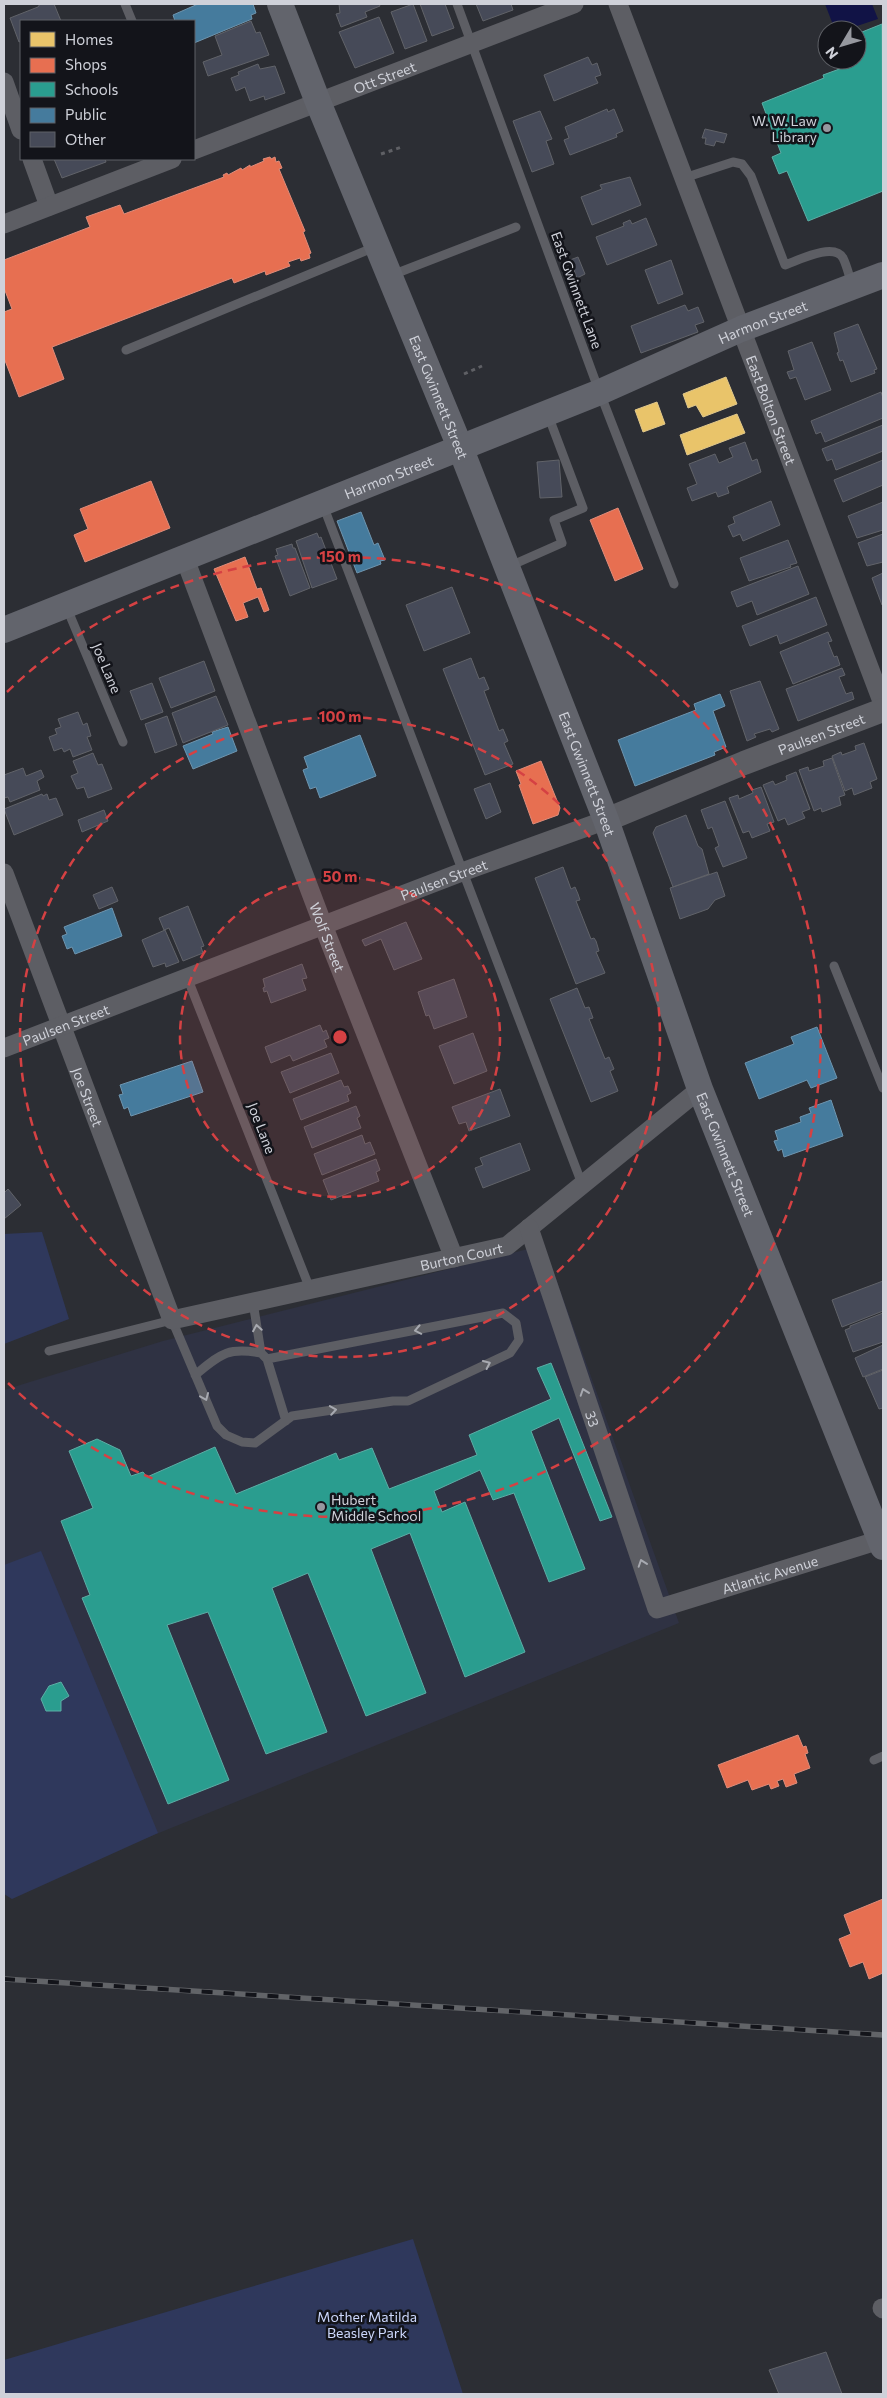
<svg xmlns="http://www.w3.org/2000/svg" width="887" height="2398" font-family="Commissioner,sans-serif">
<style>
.built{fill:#2f3243}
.green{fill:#2f385c}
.water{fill:#111346}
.homes{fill:#e9c46a;stroke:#e1c88b}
.shops{fill:#e76f51;stroke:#e08c7a}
.schools{fill:#2a9d8f;stroke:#5cada5}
.public{fill:#457b9d;stroke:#6e95af}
.building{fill:#464a58;stroke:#616369}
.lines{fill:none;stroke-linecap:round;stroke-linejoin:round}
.path{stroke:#5f6065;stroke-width:3;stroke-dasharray:4 4;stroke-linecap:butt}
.service{stroke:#5d5e64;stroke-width:9}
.minor{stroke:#5d5e64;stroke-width:19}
.tertiary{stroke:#5d5e64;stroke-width:24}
.secondary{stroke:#62646c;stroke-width:26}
.rail-casing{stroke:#626468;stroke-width:5.5}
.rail{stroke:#13141a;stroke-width:4;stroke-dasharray:11;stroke-linecap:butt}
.oneway{stroke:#a7a9b0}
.ring{fill:none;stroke:#d54143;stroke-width:2.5;stroke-dasharray:9 6}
.poi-dot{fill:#96989f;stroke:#13141a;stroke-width:2}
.labels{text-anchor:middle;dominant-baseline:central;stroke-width:5;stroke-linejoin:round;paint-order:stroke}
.street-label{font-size:14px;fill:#cfd1d9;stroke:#13141a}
.poi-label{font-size:14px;fill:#cfd1d9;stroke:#13141a;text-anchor:end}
.park-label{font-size:14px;fill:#cdd8fd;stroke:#13141a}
.centre{fill:#d54143;stroke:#13141a;stroke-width:2.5}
.ring-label{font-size:15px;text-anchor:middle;font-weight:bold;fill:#d54143;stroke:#13141a;stroke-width:5;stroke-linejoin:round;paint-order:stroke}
</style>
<rect width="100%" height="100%" fill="#2c2e34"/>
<!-- built -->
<path class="built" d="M544 1245 679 1623 10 1893 4 1889V1390L163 1341Z"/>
<!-- green -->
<path class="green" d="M42 1232 69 1319 4 1344V1234Z
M41 1551 158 1833 12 1899 4 1894V1565Z
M413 2239 463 2394H4V2360Z"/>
<!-- water -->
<path class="water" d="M825 4H872L878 19 845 30H835Z"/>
<!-- homes -->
<path class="homes" d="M726 377 737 404 703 417 696 405 688 408 683 394Z
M657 402 665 424 643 432 635 410Z
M737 414 745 433 687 455 680 435Z"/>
<!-- shops -->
<path class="shops" d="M270 157 271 159 275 157 276 162 279 161 282 168 279 169 305 231 303 232 311 253 309 254 310 258 301 261 300 258 288 262 290 266 266 275 265 271 234 283 232 278 52 347 64 379 19 397 4 358V312L12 309 4 288V260L90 227 86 217 120 205 124 214 224 177 223 175 227 173 228 175 241 168 242 170 250 165V167L264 161 263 159Z
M151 481 170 528 85 562 74 535 88 529 80 509Z
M618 508 643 569 615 581 590 520Z
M245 557 257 589 261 588 269 610 264 612 258 597 243 603 248 617 236 621 214 569Z
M541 761 560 808 558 815 533 824 519 785 521 784 516 771Z
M798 1735 803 1747 806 1746 808 1753 805 1754 810 1768 794 1774 797 1783 786 1787 783 1779 777 1781 779 1786 771 1789 769 1784 752 1790 748 1780 727 1788 718 1765Z
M883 1899V1973L869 1979 863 1962 850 1967 839 1939 851 1934 844 1915Z"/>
<!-- schools -->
<path class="schools" d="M882 24 883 191 808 221 787 171 779 174 772 157 781 153 762 103 824 78 823 75 845 67 843 60H857V34Z
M551 1363 612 1517 600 1521 559 1418 531 1431 585 1569 549 1582 514 1493 493 1500 480 1470 434 1491 442 1512 465 1502 525 1652 465 1677 410 1533 371 1549 426 1693 366 1716 308 1573 272 1588 327 1732 266 1754 208 1612 167 1625 229 1780 168 1804 82 1598 90 1595 61 1521 93 1508 69 1451 97 1439 120 1450 131 1476 143 1472 147 1477 215 1447 236 1494 336 1453 339 1460 372 1448 389 1489 477 1455 469 1435 551 1399 537 1368Z
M61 1682 69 1696 61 1701V1711H46L41 1699 49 1686Z"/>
<!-- public -->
<path class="public" d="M198 4H253L256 13 251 15 252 19 194 43V21H175L173 15Z
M361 512 374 545 378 543 385 560 380 561 381 564 357 573 337 521Z
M720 694 725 706 713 711 726 747 714 752 715 755 635 786 618 740 696 710 694 704Z
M228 727 237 751 193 769 183 746 213 734 212 732Z
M360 735 376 776 320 798 316 787 310 789 303 770 308 768 304 757Z
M112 908 122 936 75 954 72 947 67 949 62 936 67 934 64 927Z
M817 1027 837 1078 811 1088 807 1080 759 1099 745 1063 794 1044 791 1037Z
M192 1061 203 1092 131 1116 128 1107 124 1109 119 1095 123 1094 120 1085Z
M831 1100 843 1136 784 1157 782 1149 778 1151 774 1141 778 1140 775 1131 801 1122 800 1117 811 1113 809 1108Z"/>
<!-- building -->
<path class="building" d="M54 4 61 21H21V41L19 42 10 18 38 7 40 4Z
M339 4H379L380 6 365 12 367 17 341 27 336 14 340 13Z
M413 4 427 41 405 49 391 12Z
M420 4H445L454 28 432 36Z
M476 4H511L513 10 483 21Z
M379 17 394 53 355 68 339 32Z
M251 21 256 33 260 32 269 55 208 76 203 62 222 55 215 36Z
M588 57 592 65 597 63 601 75 595 77 598 83 554 101 544 75Z
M258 64 260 69 275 66 285 93 265 100 264 96 250 101 245 87 236 91 231 78 239 75 238 72Z
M607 109 608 112 614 109 623 131 616 134 617 137 570 155 564 140 569 138 565 127Z
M540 111 552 139 546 141 554 164 532 172 513 121Z
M705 129 727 134 724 143 716 141 714 146 705 144 706 138H702Z
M54 159H105L106 162 62 178Z
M630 177 641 205 592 225 581 197 602 189 600 185Z
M646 218 657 245 607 265 596 237 624 226 623 223 630 220 632 224Z
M578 257 585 274 577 278 570 260Z
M671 260 683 294 658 304 645 270Z
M685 305 688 311 698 307 704 322 695 325 698 332 641 353 631 326Z
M858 324 877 369 874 370 875 373 851 382 843 360 840 361 837 353 839 352 834 333Z
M812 342 831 390 805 400 796 377 790 379 787 372 794 370 788 351Z
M881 392 883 398V418L825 442 821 432 816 434 811 421Z
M883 425V451L836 470 832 459 827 461 822 449Z
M745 442 752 461 757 459 761 472 727 487 729 493 718 497 716 492 692 501 687 488 697 484 689 464 715 454 719 463 733 457 729 448Z
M559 460 562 497 540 498 537 462Z
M883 460V485L843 502 834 480Z
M771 501 780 525 743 541 740 534 733 537 728 526 735 523 733 517Z
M883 502V530L857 538 848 516Z
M317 533 319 538 321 537 337 579 312 588 296 541Z
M883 534V562L867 566 858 543Z
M788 540 797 563 790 565 791 567 749 581 740 558Z
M292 544 293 548H295L310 588 290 596 275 556 278 555 276 549Z
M798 566 809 594 757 615 752 601 737 607 731 592Z
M883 573V605H882L872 578Z
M452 587 470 633 424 651 406 605Z
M816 597 827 625 780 644 777 635 750 646 742 626Z
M828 632 832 641 828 642 834 657 837 656 840 665 793 684 780 652Z
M471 658 479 679 484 677 489 689 484 691 499 731 503 729 508 741 504 743 513 764 485 775 443 669Z
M204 661 215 691 171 708 159 678Z
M842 668 845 675 839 677 846 694 852 692 854 699 798 721 786 689Z
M760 681 779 729 772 732 770 729 754 734 756 737 747 741 730 691Z
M152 683 163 712 141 720 130 691Z
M216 696 228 725 183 743 172 713Z
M78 712 83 725 87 723 91 736 87 737 92 750 73 757 70 749 64 752 62 748 54 751 49 737 57 734 55 729 61 727 58 719Z
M167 716 177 745 155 753 145 724Z
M864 743 877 779 870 782 872 788 854 795 852 788 845 791 832 756 841 752 842 755 856 750 855 746Z
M93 753 98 765 102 764 112 789 88 798 84 787 77 789 71 776 78 773 73 761Z
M832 758 845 795 839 797 841 805 822 812 821 808 814 811 799 770 808 767 809 771 824 766 823 761Z
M23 768 26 776 41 770 44 777 37 781 40 790 10 802 8 797 4 798V775Z
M796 772 810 809 802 812 805 818 788 825 785 818 778 821 763 785 773 781 775 785 787 780 786 776Z
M490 783 501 812 486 819 474 789Z
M761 787 774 822 767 824 770 831 752 838 749 831 743 833 729 798 738 795 739 799 753 793 752 790Z
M42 794 43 796 47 794 49 800 56 798 63 815 14 835 4 809Z
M725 801 747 858 723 867 715 848 719 846 712 827 708 829 701 810Z
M104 810 108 821 82 832 78 820Z
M686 815 698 846 702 849 709 874 673 887 653 833 656 827Z
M563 867 571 889 575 887 578 894 580 900 576 901 591 939 594 938 596 941 599 951 596 952 605 973 576 984 535 878Z
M717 872 725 896 715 900 708 909 680 919 670 888Z
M112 887 118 901 99 909 93 895Z
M188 906 204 946 201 947 203 953 183 961 169 928 164 930 159 918Z
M406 922 422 959 394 970 381 939 365 946 362 940Z
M165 930 179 962 166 967 165 963 153 967 142 940Z
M302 964 307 978 302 979 306 990 271 1003 267 991 264 992 263 988 265 987 263 979Z
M454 979 467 1017 434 1029 429 1015 426 1016 418 992Z
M577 988 585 1008 589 1007 593 1018 589 1019 605 1059 609 1057 614 1069 610 1071 618 1091 591 1102 550 999Z
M320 1025 323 1032 326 1030 329 1038 324 1040 327 1047 293 1061 290 1055 271 1063 265 1047Z
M473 1033 487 1071 454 1084 439 1046Z
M331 1053 339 1073 290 1093 281 1072Z
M341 1080 344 1087 348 1086 351 1093 347 1095 349 1101 301 1120 293 1099Z
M500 1089 510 1116 469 1131 466 1122 459 1124 452 1107Z
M356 1106 360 1116 357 1118 361 1128 312 1148 304 1127Z
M362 1135 365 1144 370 1142 375 1154 322 1175 314 1154Z
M520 1143 530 1170 483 1188 475 1168 483 1165 480 1158Z
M376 1159 380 1170 376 1172 379 1181 331 1200 323 1180Z
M8 1189 21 1205 4 1219V1193Z
M883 1281V1311L842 1327 832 1300Z
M883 1313V1342L853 1352 845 1330 850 1328V1326Z
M883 1345V1369L863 1377 855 1358Z
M883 1370V1408L879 1409 865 1377Z
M826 2352 842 2394H779L769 2370Z"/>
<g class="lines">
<!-- path -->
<path class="path" d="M381 154 402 147
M464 374 482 366"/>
<!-- service -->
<path class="service" d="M125 4 132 21
M457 4 595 380 674 584
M684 178 733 162 742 164 751 176 785 265C799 260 834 242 843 258 847 266 849 276 852 284
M392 275 516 227
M126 350 375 247
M323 505 582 1184
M510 566 562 543 554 520 583 508 548 415
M66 606 123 742
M834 966 883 1088
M187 977 310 1289
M49 1351 172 1320 217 1426 226 1435 242 1442 255 1443 292 1416 393 1401H408L510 1353 519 1340 516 1323 503 1313 267 1359 261 1353 253 1302
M267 1359 286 1421
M195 1375C221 1354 227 1347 261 1353
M874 1760 883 1756"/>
<!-- minor -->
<g class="minor">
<path id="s1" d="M618 4 883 704"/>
<path d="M4 82 21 130"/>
<path id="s2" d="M194 150 574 4"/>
<path d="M32 159 49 206"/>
<path d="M4 224 172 159"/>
<path id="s3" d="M185 559 323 925 454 1258"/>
<path id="s4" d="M4 873 172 1320 507 1246 700 1089"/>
<path id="s5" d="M4 1048 462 872 606 820"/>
<path id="s6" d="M529 1228 657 1609 883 1539"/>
<path d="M882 2308 883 2309"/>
</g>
<!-- tertiary -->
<path class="tertiary" id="s7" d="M606 820 744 763 883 710"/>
<!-- secondary -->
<g class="secondary">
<path id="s8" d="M280 4 318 102 460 447 606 820 700 1089 883 1547"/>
<path id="s9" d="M4 630 600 392 741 329 883 275"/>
</g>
<!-- rail casing -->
<g class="rail-casing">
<path id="rail" d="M4 1979 883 2035"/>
</g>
<!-- rail -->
<use href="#rail" class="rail"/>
</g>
<!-- one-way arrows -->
<defs><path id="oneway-chevron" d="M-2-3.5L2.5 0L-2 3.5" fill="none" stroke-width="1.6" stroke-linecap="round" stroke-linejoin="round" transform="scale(1.25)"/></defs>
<g class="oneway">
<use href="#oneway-chevron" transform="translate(257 1328) rotate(-99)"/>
<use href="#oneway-chevron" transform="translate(418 1330) rotate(169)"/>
<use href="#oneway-chevron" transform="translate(487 1364) rotate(-25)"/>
<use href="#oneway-chevron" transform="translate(584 1392) rotate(-109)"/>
<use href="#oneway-chevron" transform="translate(205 1397) rotate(67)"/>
<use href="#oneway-chevron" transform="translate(333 1410) rotate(-9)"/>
<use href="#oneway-chevron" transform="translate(642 1563) rotate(-109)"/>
</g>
<!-- distance rings -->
<circle cx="340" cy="1037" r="160" fill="#d54143" fill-opacity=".12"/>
<g class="ring">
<circle cx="340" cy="1037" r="160"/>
<circle cx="340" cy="1037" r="320"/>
<path d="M7 692A480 480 0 1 1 7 1382"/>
</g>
<!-- markers -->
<g class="poi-dot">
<circle cx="827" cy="128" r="5"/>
<circle cx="321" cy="1507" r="5"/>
</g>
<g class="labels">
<!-- street labels -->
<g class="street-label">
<text stroke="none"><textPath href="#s2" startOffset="204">Ott Street</textPath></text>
<text transform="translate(577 290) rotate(70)">East Gwinnett Lane</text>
<text stroke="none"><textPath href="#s9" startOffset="819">Harmon Street</textPath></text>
<text stroke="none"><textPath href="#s8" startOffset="424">East Gwinnett Street</textPath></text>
<text stroke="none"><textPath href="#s1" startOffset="434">East Bolton Street</textPath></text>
<text stroke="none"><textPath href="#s9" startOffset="414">Harmon Street</textPath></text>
<text transform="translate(107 668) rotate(67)">Joe Lane</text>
<text stroke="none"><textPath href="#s7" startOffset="232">Paulsen Street</textPath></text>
<text stroke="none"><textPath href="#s8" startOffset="829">East Gwinnett Street</textPath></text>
<text stroke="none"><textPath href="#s5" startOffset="471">Paulsen Street</textPath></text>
<text stroke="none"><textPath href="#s3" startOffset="404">Wolf Street</textPath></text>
<text stroke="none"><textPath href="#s5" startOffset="66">Paulsen Street</textPath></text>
<text stroke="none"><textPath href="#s4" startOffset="239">Joe Street</textPath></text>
<text transform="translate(262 1128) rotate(69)">Joe Lane</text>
<text stroke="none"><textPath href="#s8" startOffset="1234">East Gwinnett Street</textPath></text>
<text stroke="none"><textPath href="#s4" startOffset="774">Burton Court</textPath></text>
<text stroke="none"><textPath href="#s6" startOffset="201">33</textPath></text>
<text stroke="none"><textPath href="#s6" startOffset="520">Atlantic Avenue</textPath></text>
</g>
<!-- poi labels -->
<g class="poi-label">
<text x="817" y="120">W. W. Law<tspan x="817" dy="16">Library</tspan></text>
<text x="331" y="1499" text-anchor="start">Hubert<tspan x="331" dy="16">Middle School</tspan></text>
</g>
<!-- park labels -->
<g class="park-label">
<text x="367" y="2316">Mother Matilda<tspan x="367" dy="16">Beasley Park</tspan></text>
</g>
</g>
<circle cx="340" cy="1037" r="8" class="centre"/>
<g class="ring-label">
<text x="340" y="562">150 m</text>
<text x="340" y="722">100 m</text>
<text x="340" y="882">50 m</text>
</g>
<!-- border -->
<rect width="887" height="2398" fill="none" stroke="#cfd1d9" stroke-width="10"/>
<!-- legend -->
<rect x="20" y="20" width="175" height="140" fill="#13141a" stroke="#5e6066"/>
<rect x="30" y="32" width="25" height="15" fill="#e9c46a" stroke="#5e6066"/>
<text x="65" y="45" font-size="15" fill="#cfd1d9">Homes</text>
<rect x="30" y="58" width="25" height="15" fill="#e76f51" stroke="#5e6066"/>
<text x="65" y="70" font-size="15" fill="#cfd1d9">Shops</text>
<rect x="30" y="82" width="25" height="15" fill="#2a9d8f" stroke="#5e6066"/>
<text x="65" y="95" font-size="15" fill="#cfd1d9">Schools</text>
<rect x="30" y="108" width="25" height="15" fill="#457b9d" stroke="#5e6066"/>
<text x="65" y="120" font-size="15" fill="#cfd1d9">Public</text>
<rect x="30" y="132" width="25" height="15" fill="#464a58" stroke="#5e6066"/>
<text x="65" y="145" font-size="15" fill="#cfd1d9">Other</text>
<!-- north arrow -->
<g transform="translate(842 45) rotate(232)"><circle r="24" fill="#13141a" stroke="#5e6066"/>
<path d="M0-4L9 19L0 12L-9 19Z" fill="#96989f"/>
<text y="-8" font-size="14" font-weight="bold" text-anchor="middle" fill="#cfd1d9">N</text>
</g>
</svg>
